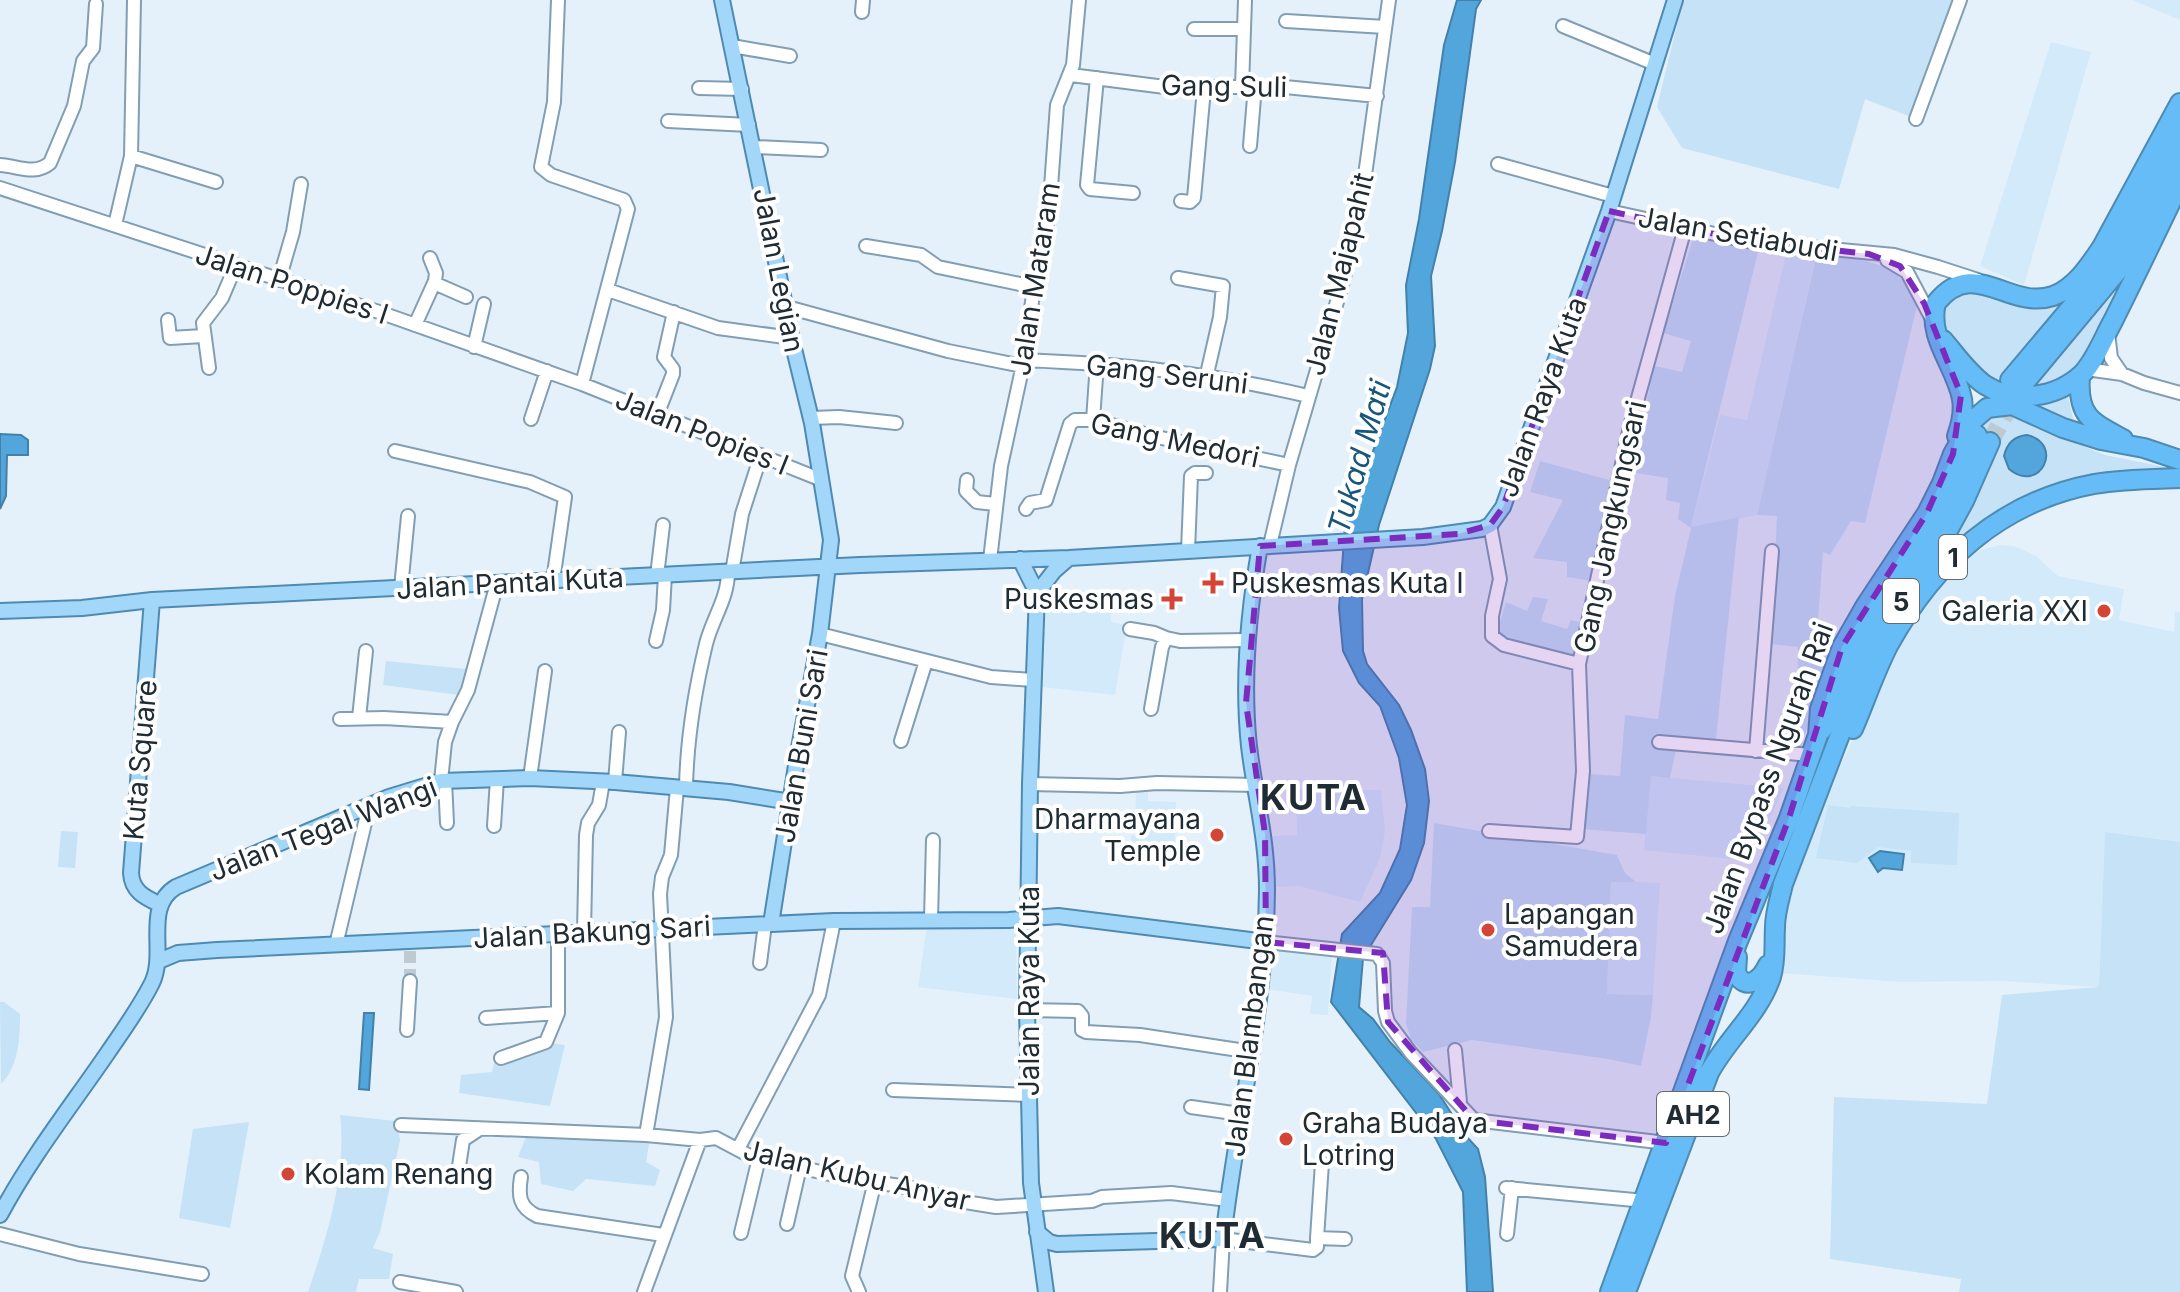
<svg xmlns="http://www.w3.org/2000/svg" width="2180" height="1292" font-family="Inter,sans-serif">
<style>
.built{fill:#d3eafb}
.green{fill:#c5e2f7;fill-rule:evenodd}
.water{fill:#52a6dc;stroke:#4381aa;stroke-width:2}
.lines{fill:none;stroke-linecap:round;stroke-linejoin:round}
.minor-tunnel{stroke:#becad2;stroke-width:12;stroke-dasharray:12 6;stroke-linecap:butt}
.highway-tunnel{stroke:#becad2;stroke-width:18;stroke-dasharray:18 9;stroke-linecap:butt}
.minor-casing{stroke:#819eb3;stroke-width:16}
.major-casing{stroke:#4e8ab2;stroke-width:18}
.highway-casing{stroke:#4e8ab2;stroke-width:22}
.minor{stroke:#fff;stroke-width:12}
.major{stroke:#a3d7fa;stroke-width:14}
.highway{stroke:#66bcf6;stroke-width:18}
.marked{fill:#7b2cbf;fill-opacity:0.2;stroke:#7b2cbf;stroke-width:6;stroke-dasharray:16 10;stroke-linejoin:round}
.poi-dot{fill:#d34637;stroke:#fff;stroke-width:3}
.labels{text-anchor:middle;dominant-baseline:central;stroke-width:8;stroke-linejoin:round;paint-order:stroke}
.shield{fill:#fff;stroke:#636b71;stroke-width:2}
.shield-label{font-size:26px;font-weight:bold;fill:#202c34}
.street-label{font-size:28px;fill:#202c34;stroke:#fff}
.poi-label{font-size:28px;fill:#202c34;stroke:#fff;text-anchor:start}
.water-label{font-size:30px;font-style:italic;fill:#18577c;stroke:#fff}
.district-label{font-size:36px;font-weight:bold;letter-spacing:2px;fill:#202c34;stroke:#fff}
</style>
<rect width="100%" height="100%" fill="#e5f1fa"/>
<!-- built -->
<path class="built" d="M2132 0H2180V20Z
M2051 42 2091 52 2024 285 1980 266Z
M1786 254 1815 260 1757 515 1691 528 1720 415 1747 420Z
M2000 545 2014 546 2036 556 2058 576 2124 589 2119 620 2174 632 2175 612H2180V842L2105 832 2099 987 2001 981 1901 982 1780 973 1786 906 1840 766 1923 599 1961 560 1980 550Z
M1049 589 1111 592V622L1127 625 1115 695 1041 687 1042 612Z
M1651 776 1784 788 1750 861 1644 850Z
M1148 784V801L1176 802 1175 851 1131 850V836L1135 835 1136 789Z
M1296 790H1381L1385 831 1380 858 1360 902 1299 886 1276 887 1272 836 1297 835Z
M1611 881 1660 883 1653 995 1607 994Z
M927 926H1008L1016 933 1017 999 918 987Z
M1271 947 1332 953 1328 1015 1310 1014 1312 996 1267 989Z"/>
<!-- green -->
<path class="green" d="M1683 0H1952L1916 119 1865 99 1839 189 1682 148 1657 107Z
M1695 233 1759 248 1691 527 1739 517 1715 748 1677 745 1670 778 1651 776 1646 834 1581 829 1587 774 1620 776 1625 715 1658 719 1675 596 1691 528 1678 519 1680 503 1666 500 1668 478 1629 472 1655 366 1682 372 1691 341 1663 333Z
M2142 246 2083 363 2048 389 1998 388C1970 363 1942 346 1940 306L1972 287 2016 304Z
M1817 253C1860 261 1902 258 1917 306L1865 523 1851 521 1830 555 1823 552 1818 621 1836 633 1801 748 1797 747 1796 742 1798 647 1771 644 1777 516 1757 515Z
M2064 397H2068L2073 418 2081 428 2028 407Z
M1993 414 2007 415 2105 455 2180 470 2050 488 2006 507 1986 519 1936 562 1971 429ZM2034 437 2044 445 2041 470 2029 477 2006 463C2004 452 2006 445 2015 438Z
M1540 461 1613 481 1592 581 1567 577V562L1533 558 1563 500 1530 492Z
M1533 597 1548 599 1541 621 1567 629 1571 620 1587 624 1577 660 1496 635 1506 602 1527 611Z
M386 661 466 669 459 695 383 685Z
M1828 805 1850 808 1851 806 1959 813 1957 865 1911 863V851L1878 847 1857 863 1816 858Z
M1434 823 1617 855 1625 873 1636 882H1611L1607 994 1653 995 1651 1017 1641 1066 1608 1059 1472 1040 1423 1052 1411 1039 1406 1024 1412 907H1430Z
M61 831 78 832 75 868 58 867Z
M2105 832 2180 842V1292H1959L1961 1279 1830 1259 1834 1097 1987 1104 2002 995 2099 987Z
M0 1002H4L20 1014C20 1037 19 1067 1 1084Z
M536 1041 565 1045 550 1106 459 1093 461 1075 492 1072 497 1051 520 1054Z
M340 1115 396 1121 400 1140 380 1232 373 1248 393 1254 389 1279H359L356 1292H308C327 1237 347 1173 340 1115Z
M249 1122 230 1228 179 1218 193 1129Z
M527 1134 650 1138 646 1162 660 1170 655 1186 586 1179 573 1191 541 1184 539 1162 518 1157Z"/>
<!-- water -->
<path class="water" d="M1457 0H1481L1476 9 1455 162 1442 231 1431 276 1435 346 1430 369 1379 525 1362 599 1363 651 1367 664 1399 705 1411 730 1425 769 1429 801 1424 843 1411 880 1363 958 1359 1007 1373 1019 1390 1042 1439 1094 1466 1136 1478 1149 1485 1177 1493 1292H1467L1463 1192 1436 1139 1331 1002 1342 934 1380 893 1400 849 1407 805 1399 758 1380 706 1359 683 1343 651 1339 608 1345 526 1397 387 1408 333 1406 285 1419 219 1444 45Z
M0 434 21 435 28 440V455H7L6 496 0 509Z
M2027 435C2065 444 2040 495 2009 469L2004 456C2007 443 2014 436 2027 435Z
M1880 851 1904 854 1902 870 1883 868 1878 872 1869 858Z
M364 1013H374L369 1090 359 1089Z"/>
<g class="lines">
<!-- minor-tunnel -->
<path class="minor-tunnel" d="M410 981V948"/>
<!-- highway-tunnel -->
<path class="highway-tunnel" d="M1990 442 2015 396"/>
<!-- minor casing -->
<g class="minor-casing">
<path id="minor" d="M558 0 554 102 541 167 551 175 624 200 628 209 582 384
M862 12 863 0
M1286 21 1385 27
M1563 26 1655 64
M1194 29H1244
M732 46 790 56
M1071 75 1165 87H1285L1377 96
M1097 78 1087 185 1090 189 1133 193
M1242 87 1245 0
M699 88 742 89
M1916 119 1960 0
M668 121 749 125
M1250 146 1255 86
M754 147 821 150
M131 156 216 182
M1498 164 1613 196
M0 165C18 166 34 176 50 163L74 106 83 61 93 48 96 4
M0 188 376 311 582 384 822 480
M1181 201 1190 202 1194 198 1204 89
M1609 211 1747 241 1894 255 1938 267 1978 280
M115 225 131 156 134 0
M866 246 921 255 938 267 1034 287
M1887 260 1907 272 1932 319
M1178 278 1223 286 1220 317 1207 374
M279 280 293 232 301 184
M434 283 466 297
M608 290 718 328 792 338
M787 307 948 351 1022 366
M168 320 170 338 203 336
M415 325 435 281 436 273 430 258
M2108 333 2111 358 2122 374
M474 347 484 304
M1024 360C1122 364 1212 373 1308 396
M209 368 203 323 222 298 236 265
M2086 369 2122 374 2144 383 2180 393
M657 415 673 374V369L664 357 674 312
M811 418 839 417 896 423
M531 419 547 371
M1093 420 1097 363
M395 451 530 482 565 497 553 581
M967 480 966 491 977 502 995 504
M1026 509 1030 503 1046 500 1070 424 1075 420H1093L1152 436 1289 465
M1490 525 1500 579 1492 616V636L1504 645 1579 664
M1270 545 1289 465 1344 278 1366 168 1389 0
M1188 551 1191 476 1195 473H1206
M990 560 1001 466 1024 360 1034 287 1049 214 1057 105 1073 65 1079 0
M732 572 742 514 761 455
M657 576 663 525
M401 588 408 516
M1130 629 1154 633 1166 638
M820 634 991 677 1032 680
M656 641 663 610 665 575
M1151 709 1162 647 1166 638 1180 641 1247 640
M359 718 366 651
M340 719 384 718 452 722
M901 741 926 661
M1659 742 1811 755
M1756 751 1772 551
M530 778 545 671
M441 781 445 742 452 722 468 690 497 583
M445 781 447 823
M615 782 619 732
M1030 784 1120 786 1157 783 1257 785
M686 787C687 740 695 690 706 644 712 619 728 599 728 572
M494 826 497 779
M1489 831 1577 837 1583 771 1579 664 1630 427 1685 228
M931 919 933 840
M584 932 586 835 588 823 599 805 603 782
M1266 942 1377 954 1383 963 1385 1011 1388 1022 1411 1053 1474 1120 1666 1143
M336 945 369 806
M760 963 765 924
M1027 1010 1078 1011 1082 1016V1030L1086 1032 1140 1035 1252 1052
M558 1013V933
M486 1018 558 1013 546 1042 501 1058
M407 1030 410 981
M1455 1050 1460 1102
M893 1090 1029 1095
M1191 1107 1240 1114
M401 1125 646 1135 700 1140 716 1138 750 1156 838 1176 912 1188 959 1201 996 1207 1092 1201 1102 1197 1171 1193 1228 1200
M646 1135 666 1017 660 894 662 877 671 855 677 788
M738 1149 819 995 834 921
M459 1166 463 1140 478 1130
M521 1177C518 1196 519 1207 537 1216L663 1235
M1506 1188 1645 1201
M787 1224 800 1167
M741 1233 759 1158
M0 1234 79 1254 202 1274
M1507 1234 1512 1188
M1317 1238 1322 1163
M400 1282 456 1292
M644 1292 700 1140
M859 1292 852 1276 875 1181
M1220 1292 1223 1239 1313 1250 1317 1247V1238L1345 1239"/>
</g>
<!-- major casing -->
<g class="major-casing">
<path id="major" d="M722 0 794 349 812 423 831 540 820 634 797 759 771 924
M1020 559 1037 593 1030 784 1027 1010 1031 1183 1046 1292
M1037 593 1054 571 1069 558
M152 600 131 873C132 891 144 897 159 904
M0 611 82 608 152 600 860 565 1069 558 1423 537 1482 529 1490 525 1503 507 1609 211 1675 0
M159 961 178 953 217 950 834 921 1009 920 1058 916 1266 942
M0 1215C31 1157 72 1105 109 1051 124 1029 140 1007 152 983 167 952 143 907 176 887L389 797 441 781 530 778 615 782 729 792 791 802
M1037 1232 1049 1242 1057 1244 1223 1239C1236 1123 1266 1008 1267 890 1267 837 1255 797 1249 746 1242 679 1248 613 1260 546"/>
</g>
<!-- highway casing -->
<g class="highway-casing">
<path id="highway" d="M1943 340C1956 355 1969 374 1985 385 2015 404 2056 398 2082 374 2095 361 2104 337 2113 321 2136 275 2158 229 2180 183
M2080 376C2077 416 2091 422 2123 439
M2010 380 2106 266 2125 235 2180 126
M2021 387 2120 268 2180 154
M1957 436C1961 425 1964 411 1962 399 1956 366 1927 338 1936 303 1974 255 2009 311 2053 296 2075 288 2090 265 2102 247L2180 103
M1853 729C1865 701 1875 671 1889 644 1935 562 1999 502 2094 484 2123 479 2152 479 2180 478
M1822 730 1837 703 1866 632 1935 528 1977 435
M1737 957 1736 973C1746 992 1761 980 1768 965
M1610 1292 1738 941 1789 818 1818 735 1820 709 1842 647 1866 605 1927 513 1942 483 1953 454 1971 422 1987 408 2012 405 2063 428 2101 440 2144 448 2180 460
M1626 1292 1709 1073C1727 1039 1758 1015 1771 977 1776 961 1774 944 1775 927 1775 912 1780 898 1783 884L1868 661 1897 608 1946 534 1964 501 1990 442"/>
</g>
<!-- minor -->
<use href="#minor" class="minor"/>
<!-- major -->
<use href="#major" class="major"/>
<!-- highway -->
<use href="#highway" class="highway"/>
</g>
<!-- marked area -->
<path class="marked" d="M1609 211 1747 241 1869 254 1900 266 1924 303 1961 395 1953 454 1927 513 1842 647 1789 818 1666 1143 1474 1120 1388 1022 1383 953 1266 942 1265 834 1246 703 1260 546 1458 534 1490 525 1503 507Z"/>
<!-- markers -->
<g class="poi-dot">
<path d="M1209 571h8v8h8v8h-8v8h-8v-8h-8v-8h8z"/>
<path d="M1168 587h8v8h8v8h-8v8h-8v-8h-8v-8h8z"/>
<circle cx="2104" cy="611" r="8"/>
<circle cx="1217" cy="835" r="8"/>
<circle cx="1488" cy="930" r="8"/>
<circle cx="1286" cy="1139" r="8"/>
<circle cx="288" cy="1174" r="8"/>
</g>
<g class="labels">
<!-- shield labels -->
<g class="shield">
<rect x="1939" y="535" width="28" height="44" rx="6"/>
<rect x="1883" y="579" width="36" height="44" rx="6"/>
<rect x="1657" y="1092" width="72" height="44" rx="6"/>
</g>
<g class="shield-label">
<text x="1953" y="557">1</text>
<text x="1901" y="601">5</text>
<text x="1693" y="1114">AH2</text>
</g>
<!-- street labels -->
<g class="street-label">
<text transform="translate(1224 86) rotate(1)">Gang Suli</text>
<text transform="translate(1738 234) rotate(10)">Jalan Setiabudi</text>
<text transform="translate(779 270) rotate(79)">Jalan Legian</text>
<text transform="translate(1339 274) rotate(-76)">Jalan Majapahit</text>
<text transform="translate(1035 279) rotate(-81)">Jalan Mataram</text>
<text transform="translate(292 284) rotate(18)">Jalan Poppies I</text>
<text transform="translate(1167 374) rotate(7)">Gang Seruni</text>
<text transform="translate(1542 397) rotate(-70)">Jalan Raya Kuta</text>
<text transform="translate(702 432) rotate(22)">Jalan Popies I</text>
<text transform="translate(1175 440) rotate(12)">Gang Medori</text>
<text transform="translate(1610 527) rotate(-78)">Gang Jangkungsari</text>
<text transform="translate(510 583) rotate(-3)">Jalan Pantai Kuta</text>
<text transform="translate(801 746) rotate(-80)">Jalan Buni Sari</text>
<text transform="translate(140 760) rotate(-85)">Kuta Square</text>
<text transform="translate(1768 778) rotate(-70)">Jalan Bypass Ngurah Rai</text>
<text transform="translate(323 829) rotate(-21)">Jalan Tegal Wangi</text>
<text transform="translate(592 932) rotate(-3)">Jalan Bakung Sari</text>
<text transform="translate(1029 991) rotate(-90)">Jalan Raya Kuta</text>
<text transform="translate(1249 1036) rotate(-83)">Jalan Blambangan</text>
<text transform="translate(857 1175) rotate(13)">Jalan Kubu Anyar</text>
</g>
<!-- poi labels -->
<g class="poi-label">
<text x="1231" y="583">Puskesmas Kuta I</text>
<text x="1154" y="599" text-anchor="end">Puskesmas</text>
<text x="2088" y="611" text-anchor="end">Galeria XXI</text>
<text x="1201" y="819" text-anchor="end">Dharmayana<tspan x="1201" dy="32">Temple</tspan></text>
<text x="1504" y="914">Lapangan<tspan x="1504" dy="32">Samudera</tspan></text>
<text x="1302" y="1123">Graha Budaya<tspan x="1302" dy="32">Lotring</tspan></text>
<text x="304" y="1174">Kolam Renang</text>
</g>
<!-- water labels -->
<g class="water-label">
<text transform="translate(1359 457) rotate(-74)">Tukad Mati</text>
</g>
<!-- district labels -->
<g class="district-label">
<text x="1314" y="797">KUTA</text>
<text x="1213" y="1235">KUTA</text>
</g>
</g>
</svg>
